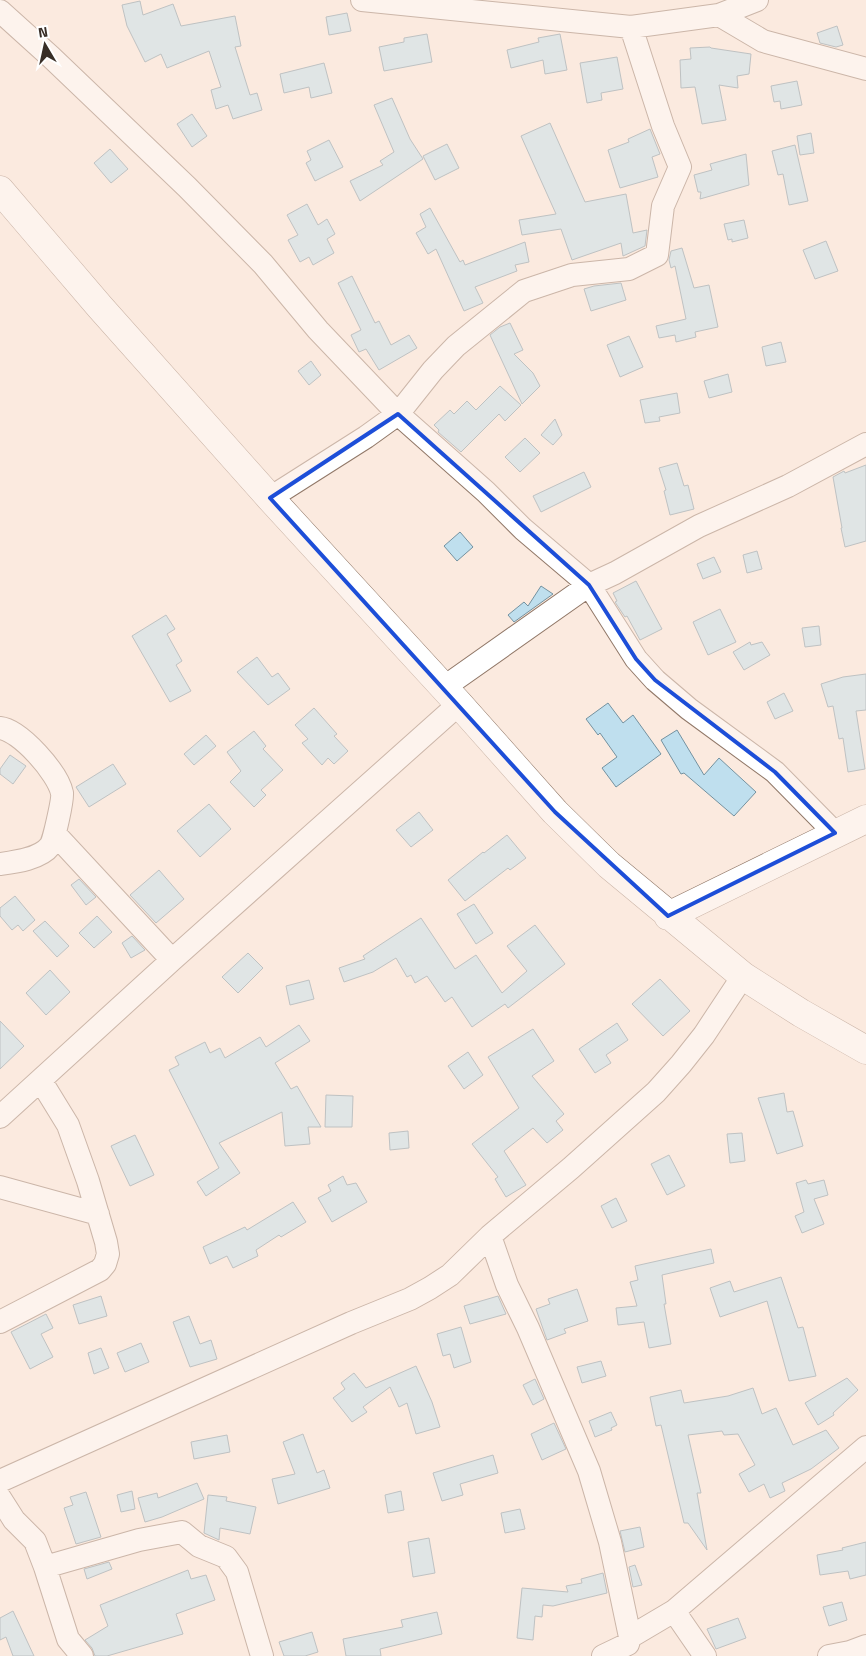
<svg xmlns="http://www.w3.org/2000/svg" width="866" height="1656" font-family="'Titillium Web',sans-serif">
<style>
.building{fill:#bfdfee;stroke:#7492a0}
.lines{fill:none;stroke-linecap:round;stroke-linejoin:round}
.minor-casing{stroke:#917868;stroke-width:24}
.tertiary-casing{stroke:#917868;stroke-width:29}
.minor{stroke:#fff;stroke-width:22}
.tertiary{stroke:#fff;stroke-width:28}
.marked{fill:none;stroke:#1d4ed8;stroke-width:4;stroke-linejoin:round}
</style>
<rect width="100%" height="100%" fill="#fbeadf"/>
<!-- building -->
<path class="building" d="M140 1 143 15 173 4 181 26 235 16 241 46 235 47 250 95 257 93 262 110 233 119 228 105 216 109 211 90 221 87 209 51 167 68 161 54 145 62 127 26 122 5Z
M347 13 351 31 329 35 326 17Z
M837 26 843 45 836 47 820 43 817 33Z
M427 34 432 62 384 71 379 47 404 42V38Z
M560 34 567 70 545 74 543 60 511 68 507 50 539 42 538 38Z
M710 47 711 48 751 54 749 74 737 76 738 88 719 85 726 120 702 124 695 87 681 88 680 60 691 59 690 48Z
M617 57 623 89 601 93 602 100 587 103 580 63Z
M324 63 332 93 311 98 309 87 284 93 280 74Z
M797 81 802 105 781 109 780 101 774 102 771 86Z
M392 98 410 139 423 159 360 201 350 181 383 165 380 161 394 152 374 105Z
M192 114 207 136 192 147 177 124Z
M550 123 585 202 626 194 633 233 647 230 645 246 623 256 621 243 572 260 561 229 522 235 519 220 556 214 521 136Z
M650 129 660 154 652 157 658 177 620 188 608 150 629 142 628 139Z
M811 133 814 153 800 155 797 136Z
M329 140 343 167 315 181 306 163 311 160 307 151Z
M447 144 459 168 435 180 423 156Z
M795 145 808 201 789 205 783 174 778 175 772 151Z
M110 149 128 169 111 183 94 163Z
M746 154 749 185 700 199 701 192H698L694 175 712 170 710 164Z
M307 204 318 225 327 219 335 234 327 239 334 253 313 265 309 257 300 262 288 240 298 235 287 215Z
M430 208 460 262 463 260 465 265 525 242 529 262 515 265 517 271 475 287 483 303 464 311 436 249 428 254 416 233 426 227 420 214Z
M744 220 748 238 732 242V239L728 240 724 224Z
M826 241 838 271 815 279 803 250Z
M682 248 694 288 709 285 718 327 695 332 696 337 676 342 675 335 659 338 656 326 686 319 675 266 671 268 669 260 671 251Z
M352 276 375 323 379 321 391 345 409 335 417 348 379 370 366 349 359 352 351 335 361 330 338 283Z
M621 283 626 300 591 311 584 289 594 286Z
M510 323 523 350 514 354 533 373 540 386 522 404 490 335 500 327Z
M629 336 643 367 620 377 607 345Z
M781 342 786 362 766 366 762 347Z
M311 361 321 375 309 385 298 371Z
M728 374 732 392 709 398 704 381Z
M500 386 521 405 505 421 499 414 461 452 438 432 439 430 434 425 450 410 454 414 467 401 476 410Z
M677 393 680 413 659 417 660 421 645 423 640 400Z
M555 419 562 435 553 445 541 435Z
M525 438 540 453 520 472 505 457Z
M677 463 684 486 688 485 694 509 670 515 664 491 666 490 659 468Z
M866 465V541L845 547 841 528H842L833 477 844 471 845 473Z
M584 472 591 487 541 512 533 496Z
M460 532 473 547 457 561 444 546Z
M757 551 762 569 747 573 743 555Z
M714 557 721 572 703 579 697 564Z
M636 581 662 629 640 640 627 616 625 617 615 602 617 601 613 593Z
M541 586 553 594 514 622 508 615 524 602 528 606Z
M720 609 736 642 708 655 693 622Z
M166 615 175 629 167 634 182 661 176 665 191 691 170 702 132 636Z
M819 626 821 645 805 647 802 628Z
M750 642 751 645 762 642 770 655 744 670 733 652Z
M257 657 272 677 278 673 290 689 268 705 237 672Z
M866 674V710L856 711 865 769 848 772 843 738 839 739 833 706 828 707 821 684 843 677Z
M784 693 793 711 775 719 767 702Z
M608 703 623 723 633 715 661 754 616 787 602 768 617 757 600 733 598 735 586 719Z
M314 708 337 734 334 736 348 751 334 764 328 758 322 765 302 743 308 739 295 725Z
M677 730 704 775 719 758 756 792 734 816 684 773 681 774 661 740Z
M254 731 266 746 263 749 283 770 261 790 266 795 254 807 230 782 241 771 227 752Z
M206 735 216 746 194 765 184 754Z
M10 755 26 766 13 784 0 774V769Z
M113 764 126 784 89 807 76 787Z
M209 804 231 829 200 857 177 831Z
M419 812 433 830 411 847 396 830Z
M507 835 526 858 510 870 508 868 465 901 448 880 483 852 484 853Z
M159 870 184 899 156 923 130 895Z
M79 879 96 897 86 905 71 885Z
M15 896 35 920 23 931 18 925 12 930 0 916V908Z
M474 904 493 933 476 944 457 914Z
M97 916 112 932 94 948 79 933Z
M421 918 455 969 476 955 502 993 527 971 507 946 535 925 565 964 508 1008 505 1004 472 1027 452 997 445 1002 427 976 415 983 411 975 407 977 396 958 373 972 344 982 339 968 365 959 363 956Z
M45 921 69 946 57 957 33 931Z
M132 936 145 950 131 958 122 943Z
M248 953 263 968 238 993 222 977Z
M50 970 70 992 46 1015 26 993Z
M660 979 690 1011 663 1036 632 1004Z
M309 980 314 999 290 1005 286 986Z
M0 1021 24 1046 0 1069Z
M617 1023 628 1040 606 1055 611 1063 595 1073 579 1049Z
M299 1025 310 1041 275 1063 291 1089 297 1086 321 1127H308L310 1144 285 1146 282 1112 219 1143 240 1173 206 1196 197 1182 219 1168 169 1070 179 1065 175 1057 205 1042 210 1053 220 1048 225 1058 260 1037 266 1047Z
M533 1029 554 1061 532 1076 564 1114 556 1121 563 1130 547 1143 533 1128 504 1151 526 1185 506 1197 495 1179 498 1177 472 1144 519 1108 488 1057Z
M468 1052 483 1075 464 1089 448 1066Z
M784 1093 787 1112 793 1111 803 1146 777 1154 758 1098Z
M326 1095 353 1096 352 1127H325Z
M408 1131 409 1148 390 1150 389 1133Z
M742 1133 745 1161 730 1163 727 1134Z
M135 1135 154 1175 130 1186 111 1146Z
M669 1155 685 1186 667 1195 651 1164Z
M343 1176 347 1185 356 1183 367 1202 332 1222 318 1198 331 1191 328 1185Z
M806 1180 808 1184 824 1180 828 1195 814 1199 824 1224 802 1233 795 1216 804 1212 796 1183Z
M616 1198 627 1221 612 1228 601 1206Z
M293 1202 306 1222 281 1237 279 1235 256 1250 258 1256 233 1268 227 1256 210 1264 203 1247 245 1227 247 1230Z
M711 1249 714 1263 662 1275 666 1304H664L671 1344 649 1348 644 1322 618 1325 616 1308 637 1306 630 1282 638 1280 635 1266Z
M781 1277 798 1328 803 1327 816 1376 789 1381 767 1301 720 1317 710 1288 730 1281 734 1292Z
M577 1289 588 1321 564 1329 566 1333 547 1340 536 1309 550 1304 548 1299Z
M101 1296 107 1316 79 1324 73 1305Z
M498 1296 506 1314 470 1324 464 1306Z
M46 1314 53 1328 41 1334 53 1357 30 1369 11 1332Z
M189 1316 200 1344 211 1340 217 1359 190 1367 173 1322Z
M461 1327 471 1362 454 1368 450 1354 443 1356 437 1334Z
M141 1343 149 1362 125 1372 117 1353Z
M101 1348 109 1368 94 1374 88 1353Z
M601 1361 606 1376 582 1383 577 1367Z
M416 1366 432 1402 440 1427 416 1434 407 1403 399 1407 390 1387 363 1407 367 1412 352 1422 333 1398 345 1389 341 1383 354 1373 366 1388Z
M847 1378 858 1390 833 1413 834 1415 818 1425 805 1403Z
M535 1379 544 1399 533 1405 523 1385Z
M753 1388 762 1414 776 1408 793 1445 826 1430 839 1448 811 1469 782 1483 785 1491 770 1498 764 1484 749 1492 739 1474 755 1465 738 1434 724 1435 722 1431 688 1435 701 1493H697L707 1550 688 1523H684L661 1425 656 1426 650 1397 681 1390 684 1403 728 1396Z
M611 1412 617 1425 611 1428 612 1430 595 1437 589 1421Z
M554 1423 566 1449 542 1460 531 1434Z
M303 1434 317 1473 324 1470 330 1488 278 1504 272 1479 295 1474 283 1442Z
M227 1435 230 1452 194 1459 191 1442Z
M493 1455 498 1473 460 1484 463 1495 442 1501 433 1473Z
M197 1483 204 1499 162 1517 145 1522 138 1498 157 1493 158 1498Z
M132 1491 135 1509 121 1512 117 1495Z
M401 1491 404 1510 388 1513 385 1495Z
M86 1492 101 1537 76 1544 64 1508 73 1505 70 1497Z
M208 1495 227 1497 226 1501 256 1507 250 1534 220 1528 219 1540 204 1533Z
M520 1509 525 1529 505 1533 501 1513Z
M640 1527 644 1547 625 1552 620 1531Z
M429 1538 435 1573 413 1577 408 1542Z
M866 1542V1575L850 1579 848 1571 820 1575 817 1555 843 1550 842 1548Z
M109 1562 112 1569 87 1579 84 1569Z
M635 1565 642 1585 633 1587 629 1567Z
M188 1570 191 1579 206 1575 215 1600 176 1614 183 1634 107 1656H95L92 1648 85 1640 108 1626 100 1605Z
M603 1573 607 1593 553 1606 543 1605 542 1617 535 1616 533 1640 517 1638 522 1588 568 1592 566 1586 582 1583 581 1579Z
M842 1602 847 1620 829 1626 823 1607Z
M13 1611 34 1656H13L6 1637 0 1640V1618Z
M437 1612 442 1634 380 1649 381 1656H346L343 1639 403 1627 401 1620Z
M738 1618 746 1638 716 1649 707 1629Z
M312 1632 318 1652 305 1656H284L279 1642Z"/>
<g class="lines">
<!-- minor casing -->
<g class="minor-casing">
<path id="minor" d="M362 0 631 27 719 15 763 41 866 69
M0 11 51 57 187 187 263 264 318 330 398 414 486 492 523 529 589 585 636 659 655 680 689 709 775 772 835 833
M719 15 757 0
M270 498 366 437 398 414 433 370 456 346 524 291 572 275 629 269 657 255 663 206 680 167 663 126 631 27
M443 688 589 585 615 573 699 526 788 486 866 444
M0 728C20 730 58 773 62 793 63 799 54 841 50 846 40 859 15 862 0 864
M55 834 172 960
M0 1117 172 960 459 704
M0 1187 98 1214
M490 1236 507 1285 528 1328 589 1471 610 1542 630 1637 628 1644 603 1656
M0 1322 100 1270 105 1264 108 1254 106 1242 88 1181 68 1125 41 1081
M0 1481 351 1323 410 1299 430 1288 450 1275 490 1236 571 1168 656 1092 681 1064 704 1035 743 976
M0 1498 14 1520 35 1541 45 1567 68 1639 82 1656
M45 1567 139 1540 182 1532 199 1546 226 1557 237 1572 262 1656
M674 1611 705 1656
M630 1637 674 1611 866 1447
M829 1656 850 1652 866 1646"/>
</g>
<!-- tertiary casing -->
<g class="tertiary-casing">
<path id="tertiary" d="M0 190 100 307 270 498 459 704 555 812 609 865 743 976 801 1013 866 1050
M668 916 866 819"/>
</g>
<!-- minor -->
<use href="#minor" class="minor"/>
<!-- tertiary -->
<use href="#tertiary" class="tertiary"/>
</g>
<!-- marked area -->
<path d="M0 0H866V1656H0ZM398 414 589 585 636 659 655 680 775 772 835 833 668 916 555 812 270 498Z" fill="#fbeadf" fill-opacity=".55" fill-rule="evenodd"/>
<path class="marked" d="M398 414 589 585 636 659 655 680 775 772 835 833 668 916 555 812 270 498Z"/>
<!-- north arrow -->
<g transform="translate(45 45) rotate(351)" stroke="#ffffff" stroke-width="4" paint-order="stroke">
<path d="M0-4L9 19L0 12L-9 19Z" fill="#382e27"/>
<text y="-8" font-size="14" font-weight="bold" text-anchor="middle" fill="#382e27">N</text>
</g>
</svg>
